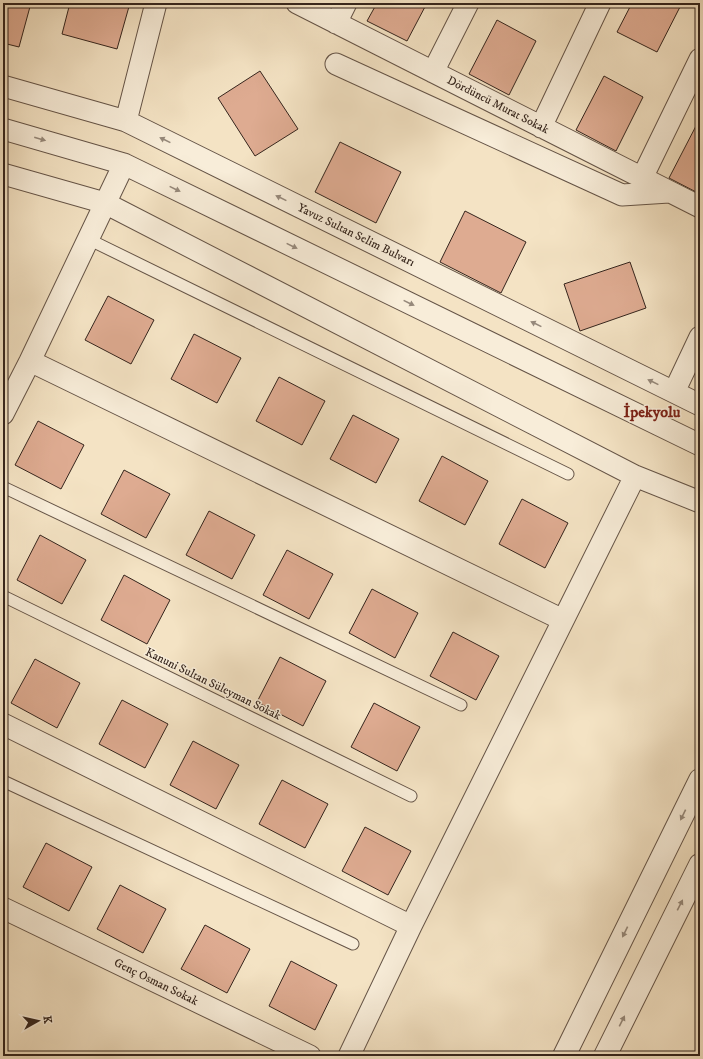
<svg xmlns="http://www.w3.org/2000/svg" width="703" height="1059" font-family="'IM FELL DW Pica',serif">
<style>
.building{fill:#deab91;stroke:#35251d}
.lines{fill:none;stroke-linecap:round;stroke-linejoin:round}
.service-casing{stroke:#655447;stroke-width:13}
.minor-casing{stroke:#655447;stroke-width:23}
.tertiary-casing{stroke:#655447;stroke-width:24}
.service{stroke:#f8edd9;stroke-width:11}
.minor{stroke:#f8edd9;stroke-width:21}
.tertiary{stroke:#f8edd9;stroke-width:22}
.oneway{fill:#96897b}
.labels{text-anchor:middle;dominant-baseline:central;stroke-width:3;stroke-linejoin:round;paint-order:stroke}
.street-label{font-size:12px;fill:#35251d;stroke:#f8edd9}
.district-label{font-size:16px;font-weight:bold;fill:#7a1f14;stroke:#f8edd9}
</style>
<rect width="100%" height="100%" fill="#f4e3c4"/>
<filter id="stains"><feTurbulence type="fractalNoise" baseFrequency=".005" numOctaves="4"/><feColorMatrix values="0 0 0 0 .2 0 0 0 0 .09 0 0 0 0 .02 0 0 0 .5 -.17"/></filter>
<radialGradient id="worn" r=".72"><stop offset=".6" stop-color="#630" stop-opacity="0"/><stop offset="1" stop-color="#630" stop-opacity=".3"/></radialGradient>
<!-- building -->
<path class="building" d="M3 3H31L19 47 3 43Z
M70 3H130L117 49 62 34Z
M377 3H427L407 41 367 21Z
M632 3H682L657 52 617 32Z
M497 20 536 41 509 95 469 74Z
M260 71 298 129 255 156 218 98Z
M604 76 643 97 616 151 576 130Z
M697 124 700 126V194L669 178Z
M340 142 401 172 376 223 315 192Z
M465 211 526 242 501 293 440 262Z
M630 262 646 308 580 331 564 284Z
M108 296 154 320 131 364 85 340Z
M194 334 241 358 217 403 171 379Z
M279 377 325 401 302 445 256 421Z
M353 415 399 439 376 483 330 459Z
M38 421 84 445 61 489 15 465Z
M442 456 488 481 465 525 419 501Z
M124 470 170 494 146 538 101 514Z
M522 499 568 523 545 568 499 544Z
M209 511 255 535 232 579 186 555Z
M40 535 86 560 62 604 17 580Z
M287 550 333 574 309 619 263 595Z
M124 575 170 600 147 644 101 620Z
M372 589 418 613 395 658 349 633Z
M453 632 499 656 476 700 430 676Z
M280 657 326 681 303 726 257 702Z
M35 659 80 683 57 728 11 703Z
M122 700 168 724 145 768 99 744Z
M374 703 420 727 397 771 351 747Z
M193 741 239 765 216 809 170 785Z
M282 780 328 804 305 848 259 824Z
M365 827 411 851 388 895 342 871Z
M46 843 92 867 69 911 23 887Z
M120 885 166 909 143 953 97 929Z
M205 925 250 949 227 993 181 969Z
M291 961 337 985 315 1030 269 1006Z"/>
<g class="lines">
<!-- service casing -->
<g class="service-casing">
<path id="service" d="M88 239 568 474
M3 487 461 705
M3 596 411 796
M3 781 353 944"/>
</g>
<!-- minor casing -->
<g class="minor-casing">
<path id="minor" d="M297 3 700 207
M336 23 346 3
M336 64 622 195 669 192
M433 72 468 3
M3 86 126 121 700 405
M126 121 156 3
M541 127 600 3
M3 129 124 164 700 445
M3 174 105 203 635 476 700 502
M642 178 700 59
M30 361 563 620
M674 392 700 337
M3 414 30 361 124 164
M3 724 411 926
M3 908 310 1056
M349 1056 411 926 635 476"/>
</g>
<!-- tertiary casing -->
<g class="tertiary-casing">
<path id="tertiary" d="M564 1056 700 780
M605 1056 700 865"/>
</g>
<!-- service -->
<use href="#service" class="service"/>
<!-- minor -->
<use href="#minor" class="minor"/>
<!-- tertiary -->
<use href="#tertiary" class="tertiary"/>
</g>
<!-- one-way arrows -->
<defs><path id="oneway-solid" d="M-6-.8H1V-3.2L6.5 0L1 3.2V.8H-6Z"/></defs>
<g class="oneway">
<use href="#oneway-solid" transform="translate(40 139) rotate(16)"/>
<use href="#oneway-solid" transform="translate(165 140) rotate(-154)"/>
<use href="#oneway-solid" transform="translate(175 189) rotate(26)"/>
<use href="#oneway-solid" transform="translate(281 198) rotate(-154)"/>
<use href="#oneway-solid" transform="translate(292 246) rotate(26)"/>
<use href="#oneway-solid" transform="translate(409 303) rotate(26)"/>
<use href="#oneway-solid" transform="translate(536 324) rotate(-154)"/>
<use href="#oneway-solid" transform="translate(653 382) rotate(-154)"/>
<use href="#oneway-solid" transform="translate(683 815) rotate(116)"/>
<use href="#oneway-solid" transform="translate(680 905) rotate(-63)"/>
<use href="#oneway-solid" transform="translate(625 932) rotate(116)"/>
<use href="#oneway-solid" transform="translate(622 1021) rotate(-63)"/>
</g>
<g class="labels">
<!-- street labels -->
<g class="street-label">
<text transform="translate(498 105) rotate(27)">Dördüncü Murat Sokak</text>
<text transform="translate(356 235) rotate(26)">Yavuz Sultan Selim Bulvarı</text>
<text transform="translate(213 684) rotate(26)">Kanuni Sultan Süleyman Sokak</text>
<text transform="translate(156 982) rotate(26)">Genç Osman Sokak</text>
</g>
<!-- district labels -->
<g class="district-label">
<text x="652" y="412">İpekyolu</text>
</g>
</g>
<!-- margin -->
<rect width="703" height="1059" fill="none" stroke="#f4e3c4" stroke-width="16"/>
<rect x="4" y="4" width="695" height="1051" fill="none" stroke="#35251d" stroke-width="2"/>
<rect x="8" y="8" width="687" height="1043" fill="none" stroke="#35251d"/>
<!-- north arrow -->
<g transform="translate(38 1021) rotate(82)" stroke="#f8edd9" stroke-width="3" paint-order="stroke">
<path d="M0-3L7 15L0 10L-7 15Z" fill="#35251d"/>
<text y="-6" font-size="11" font-weight="bold" text-anchor="middle" fill="#35251d">K</text>
</g>
<rect width="100%" height="100%" filter="url(#stains)"/>
<rect width="100%" height="100%" fill="url(#worn)"/>
</svg>
